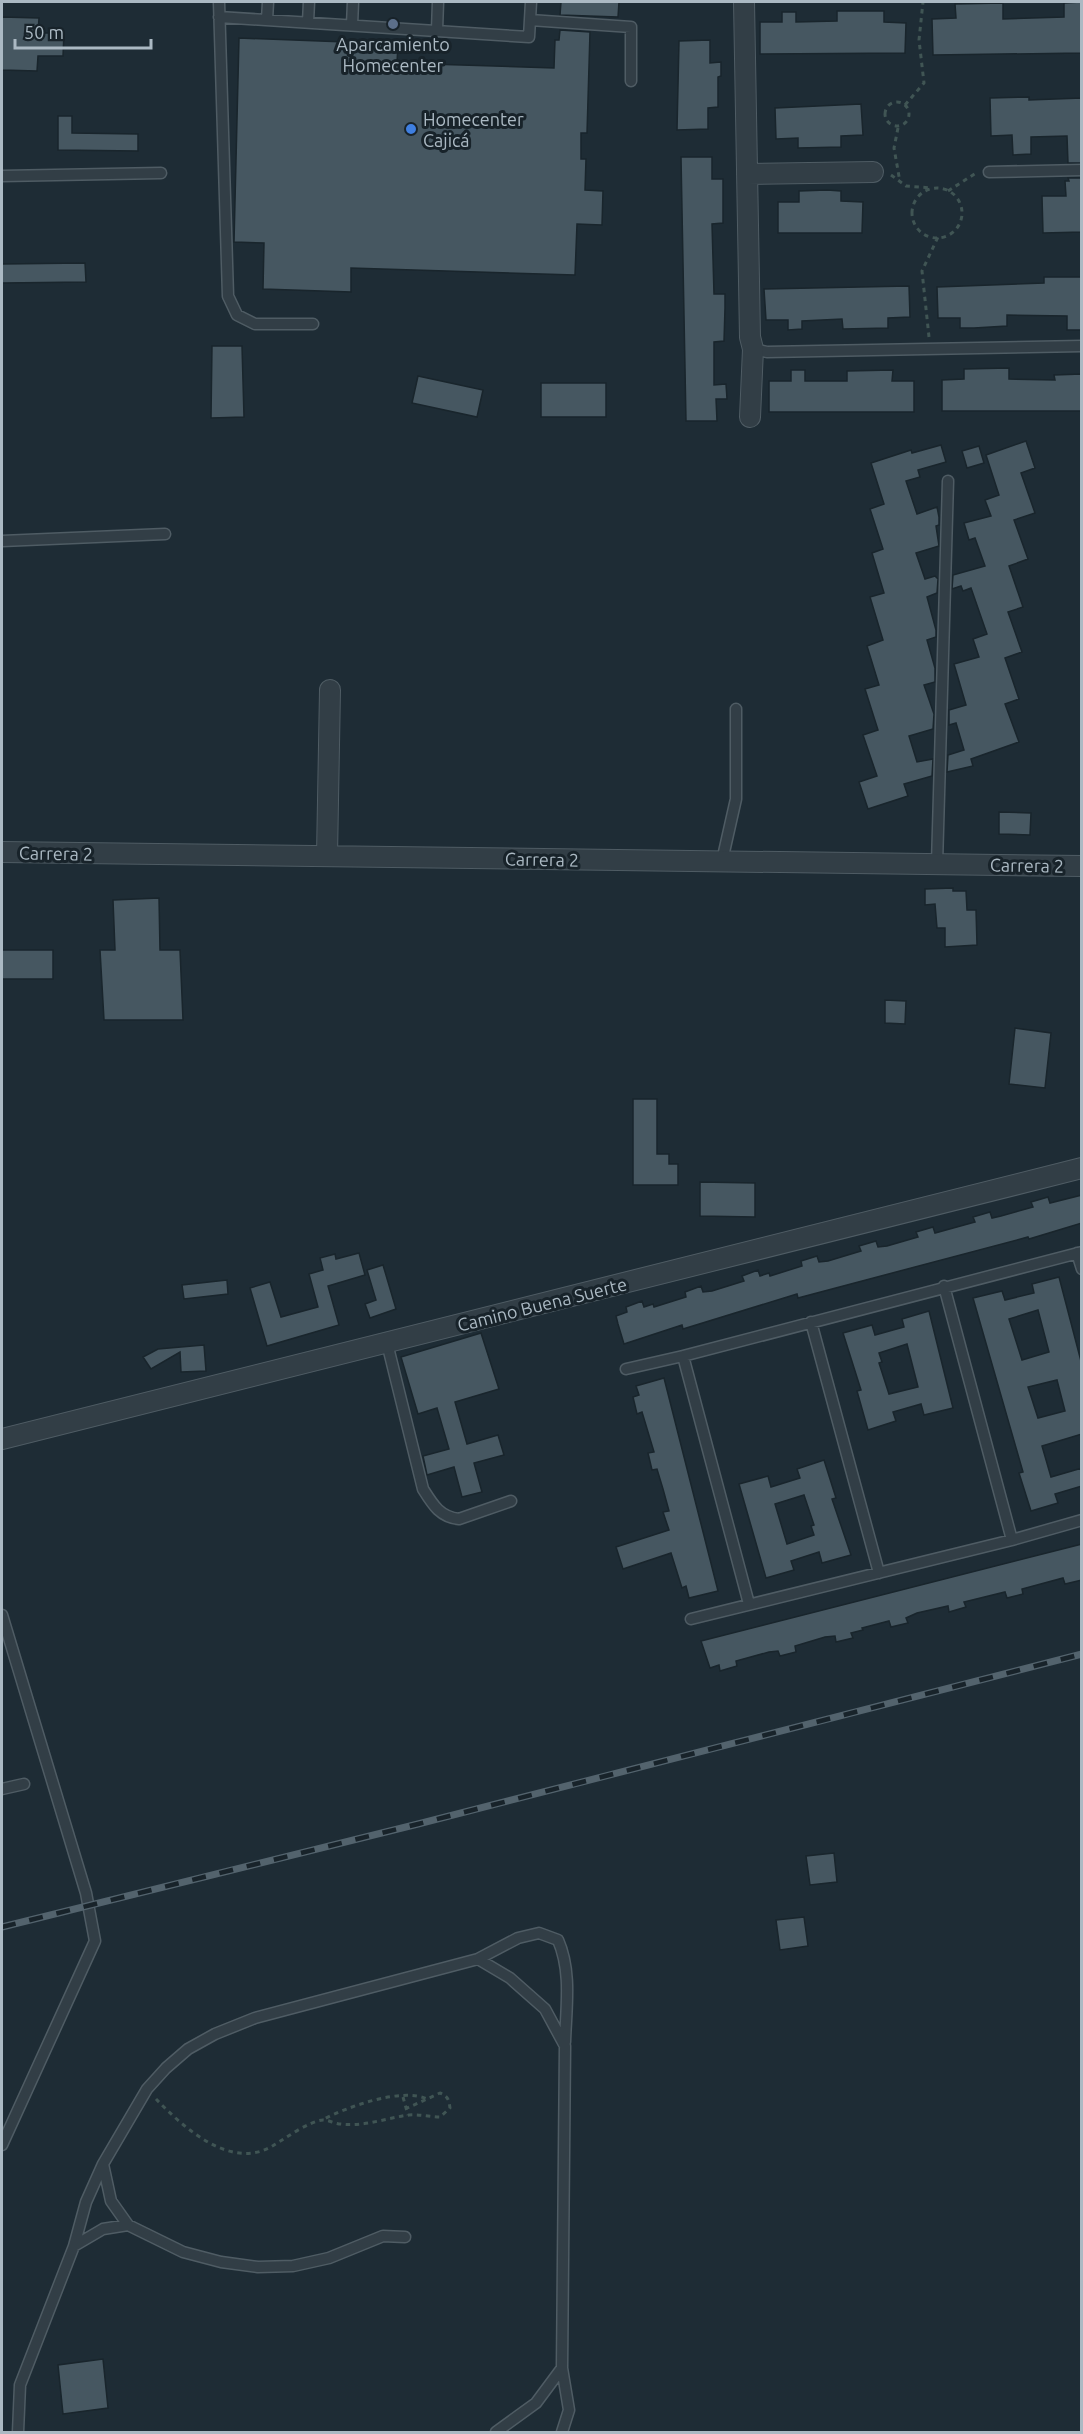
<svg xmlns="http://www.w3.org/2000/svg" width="1083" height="2434" font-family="Ubuntu,sans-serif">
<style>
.building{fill:#465761;stroke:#19252c;stroke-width:1.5;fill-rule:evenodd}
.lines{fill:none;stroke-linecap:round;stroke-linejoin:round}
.lane-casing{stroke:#4f5c64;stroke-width:13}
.street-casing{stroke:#4f5c64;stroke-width:22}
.path{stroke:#405554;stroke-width:3;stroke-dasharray:4.5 4.5;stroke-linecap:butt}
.lane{stroke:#323e46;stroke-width:10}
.street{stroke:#323e46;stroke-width:20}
.rail-casing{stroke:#53636d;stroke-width:7}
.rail{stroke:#18232a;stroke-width:4.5;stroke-dasharray:14;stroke-linecap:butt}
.service-dot{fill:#5c6f8a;stroke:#18232a;stroke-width:2}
.shop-dot{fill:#3f7fe0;stroke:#18232a;stroke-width:2}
.labels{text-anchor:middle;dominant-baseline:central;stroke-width:6;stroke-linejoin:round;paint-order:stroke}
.poi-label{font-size:18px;fill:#abb9c3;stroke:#18232a}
.street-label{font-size:18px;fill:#abb9c3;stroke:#18232a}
</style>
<rect width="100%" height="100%" fill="#1e2c35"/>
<!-- building -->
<path class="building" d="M561 2H619L618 17 560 15Z
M1081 2 1082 53 933 55 932 19 956 18 955 4 1003 3V19L1064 17V3Z
M837 11H884V22L906 23 905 53 760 54V22H782V12H796V22L837 21Z
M2 17 39 18 38 33H64L63 56H38L37 71 2 70Z
M560 30 590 32 587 133H581V159H586L585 190 603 191 602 225 577 224 575 275 351 268V292L263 289 264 243 234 242 239 38 398 44 397 63 554 68 555 40H559Z
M710 40V63L721 62V76L718 77V107L708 108V129L677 130 679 41Z
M1029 97V100L1082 98V163H1068L1067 136 1031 137V154L1013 155 1012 135 991 136 990 98Z
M861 104 863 135 841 136V147L798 148V138L776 139 775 108Z
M58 116H72V133L138 134V151L58 150Z
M681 157H712V179H723V223L712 224 714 294H725V308L724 341 714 342V385L726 384 727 399H716L717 421H686Z
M1068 178H1082V232L1043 233 1042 196H1066L1065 181H1069Z
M827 190 841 191V201L863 202 862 233H778V202H799V191Z
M85 263 86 282 2 283V264Z
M1044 277H1082V330H1067V316L1007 315V326L974 328H960V318H938L937 287 1044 283Z
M909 286 910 317 888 318V328L843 329 842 319 802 321V329L788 330V320H766L764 289Z
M212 346H242L244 417 211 418Z
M1009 368V379L1055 380 1054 375 1082 374V411H942V380L964 379V369Z
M791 370H805V381H847V371L893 370 892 381H914V412H769V381H791Z
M418 376 483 390 477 417 412 403Z
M541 383H606V417H541Z
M1026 441 1035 468 1021 473 1035 513 1014 520 1028 559 1009 566 1023 607 1008 612 1022 652 1005 658 1019 699 1005 704 1019 742 971 759 973 766 947 772 948 755 964 750 956 723 949 725V710L966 705 954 664 979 657 973 639 987 634 971 588 963 591 961 586 952 589 953 575 985 566 975 538 969 540 964 523 991 516 985 500 999 495 986 455Z
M941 445 946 462 918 470 920 477 906 481 917 514 937 507 939 517V525L936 526 939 546 916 553 925 579 935 576 938 579 937 593 927 597 936 630V637L927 640 935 668V682L924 685 934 714 933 729 909 736 917 762 933 759 932 776 904 784 908 796 868 809 859 782 877 776 863 735 878 730 865 689 879 685 867 646 883 640 870 597 884 593 872 553 883 549 870 509 884 504 871 463 911 450 912 453Z
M979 446 984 463 967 468 962 451Z
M999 812 1031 813 1030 835 999 834Z
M953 888V891H966L967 910H976L977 945 945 947V928H937L935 904 925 905V889Z
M159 898 160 950H180L183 1020H104L100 950H115L113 900Z
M2 950H53V979H2Z
M885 1000 906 1001 905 1024 885 1023Z
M1015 1028 1051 1033 1045 1088 1009 1084Z
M633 1099H657V1154H669V1164H678V1185H633Z
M700 1182 755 1183V1217L700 1216Z
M1082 1195V1223L1029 1239 1028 1237 798 1298 797 1294 683 1329 682 1325 624 1344 618 1324 616 1316 627 1312 626 1307 642 1301 644 1307 653 1304 654 1307 686 1297 685 1292 701 1286 703 1292 712 1291 744 1281 742 1276 758 1270 760 1276 769 1273 770 1276 802 1266 801 1261 817 1256 819 1262 828 1261 861 1251 859 1246 876 1241 878 1247 887 1246 918 1237 916 1232 933 1227 935 1233 975 1222 973 1217 990 1212 992 1218 1001 1216 1033 1207 1031 1202 1048 1197 1050 1203Z
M359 1253 365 1275 328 1286 339 1325 267 1346 250 1288 270 1282 281 1317 318 1307 309 1274 323 1270 320 1258 335 1254 336 1259Z
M383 1265 396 1309 370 1318 365 1304 376 1300 367 1270Z
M1059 1277 1082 1365V1434L1042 1446 1051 1477 1082 1468V1486L1055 1494 1058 1503 1031 1511 1019 1473 1023 1472 973 1298 1002 1291 1005 1300 1034 1293 1032 1284ZM1038 1310 1049 1352 1022 1360 1009 1319ZM1057 1380 1065 1411 1038 1418 1028 1387Z
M227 1280 228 1294 184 1299 182 1285Z
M929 1311 953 1408 924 1415 921 1404 893 1412 896 1421 868 1430 857 1391 861 1390 843 1333 872 1325 875 1335 904 1327 902 1319ZM907 1344 918 1387 889 1394 879 1363 882 1362 879 1353Z
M481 1333 499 1389 455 1402 467 1444 498 1435 504 1455 474 1463 482 1492 462 1497 454 1467 427 1475 423 1456 449 1449 437 1408 418 1414 401 1357Z
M204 1345 206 1371 181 1372 180 1352 151 1369 143 1357 158 1349Z
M664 1378 718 1591 689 1598 686 1586 682 1588 671 1553 623 1569 616 1547 669 1530 663 1512 669 1511 663 1489 657 1469 652 1470 648 1453 654 1452 642 1412 637 1414 633 1397 639 1395 636 1386Z
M824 1460 836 1498 832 1499 851 1555 822 1563 819 1552 791 1561 794 1570 766 1578 739 1484 768 1476 771 1487 800 1478 797 1469ZM804 1495 814 1525 811 1526 814 1535 787 1544 775 1504Z
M1082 1544V1580L1065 1584 1063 1578 1022 1589 1023 1594 1007 1598 1005 1592 964 1602 966 1607 949 1612 948 1606 917 1613 906 1618 908 1623 891 1627 889 1621 862 1628 863 1630 851 1633 853 1638 836 1642 835 1636 825 1637 795 1646 796 1652 780 1656 778 1651 769 1652 736 1661 737 1666 720 1671 719 1665 710 1668 701 1641Z
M834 1853 837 1882 810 1885 806 1856Z
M804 1917 808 1946 780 1950 776 1920Z
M103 2359 108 2408 63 2414 58 2365Z"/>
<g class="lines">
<!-- lane casing -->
<g class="lane-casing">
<path id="lane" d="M219 2 228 296 237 315 255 324H313
M219 17 529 37 531 2
M267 20 268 2
M530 20 631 27V81
M308 22 309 2
M352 25 353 2
M437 30 438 2
M989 172 1082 170
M2 176 161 173
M753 349 767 352 1082 346
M2 541 165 534
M722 861 736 799V709
M937 864 948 481
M1077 1253 1082 1269
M944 1286 1012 1540
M811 1322 879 1573
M387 1343 423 1489C433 1505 440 1517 459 1519L511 1501
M683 1356 1082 1252
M626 1369 683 1356 749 1604
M2 1615 86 1893 95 1941 2 2145
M691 1619 1012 1540 1082 1520
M2 1789 24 1784
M478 1959 518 1938 539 1933 558 1940C572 1972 566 2008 565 2042
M103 2164 111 2201 128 2225 183 2252 221 2262 258 2267 293 2266 329 2258 383 2236 405 2237
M74 2246 103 2229 128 2225
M18 2432 20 2385 74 2246 86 2202 103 2164 147 2089 166 2068 188 2049 215 2034 255 2018 478 1959 510 1978 545 2009 565 2046 562 2368 569 2410 562 2432
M496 2432 536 2403 562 2368"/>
</g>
<!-- street casing -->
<g class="street-casing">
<path id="street" d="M744 2 750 337 753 349 750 417
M747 174 873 172
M2 852 1082 866
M327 856 330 690
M2 1439 1082 1168"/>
</g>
<!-- path -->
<path class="path" d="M885 114a12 12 0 1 1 24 0a12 12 0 1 1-24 0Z
M905 105 924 83 919 40 923 2
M898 128 894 148 900 182
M891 175 906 186 932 188
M912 213a25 25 0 1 1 50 0a25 25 0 1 1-50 0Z
M948 191 976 173
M929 337 922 271 938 237
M403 2097 408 2115
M156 2099C184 2128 232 2172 274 2145 286 2138 309 2121 323 2120 329 2120 335 2124 341 2124 364 2127 386 2118 409 2115 420 2114 430 2117 440 2117L450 2108C449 2100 448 2096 440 2093L427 2099C401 2087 347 2107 322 2120
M405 2109 427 2099"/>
<!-- lane -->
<use href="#lane" class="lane"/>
<!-- street -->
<use href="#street" class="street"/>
<!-- rail casing -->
<g class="rail-casing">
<path id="rail" d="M2 1927 418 1824 1082 1654"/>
</g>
<!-- rail -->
<use href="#rail" class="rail"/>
</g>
<!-- markers -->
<circle class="service-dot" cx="393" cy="24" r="6"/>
<circle class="shop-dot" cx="411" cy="129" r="6"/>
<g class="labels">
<!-- poi labels -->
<g class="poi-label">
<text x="393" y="44">Aparcamiento<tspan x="393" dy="21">Homecenter</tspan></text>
<text x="423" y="119" text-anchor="start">Homecenter<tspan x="423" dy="21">Cajicá</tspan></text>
</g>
<!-- street labels -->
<g class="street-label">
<text transform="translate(56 853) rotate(1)">Carrera 2</text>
<text transform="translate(542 859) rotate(1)">Carrera 2</text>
<text transform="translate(1027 865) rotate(1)">Carrera 2</text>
<text transform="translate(542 1304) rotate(-14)">Camino Buena Suerte</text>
</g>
</g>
<!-- border -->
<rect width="1083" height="2434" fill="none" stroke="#abb9c3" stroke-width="6"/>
<!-- scale -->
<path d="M15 39v9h136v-9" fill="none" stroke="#abb9c3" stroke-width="3"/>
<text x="24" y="39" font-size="18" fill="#abb9c3" stroke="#18232a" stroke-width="4.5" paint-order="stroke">50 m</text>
</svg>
